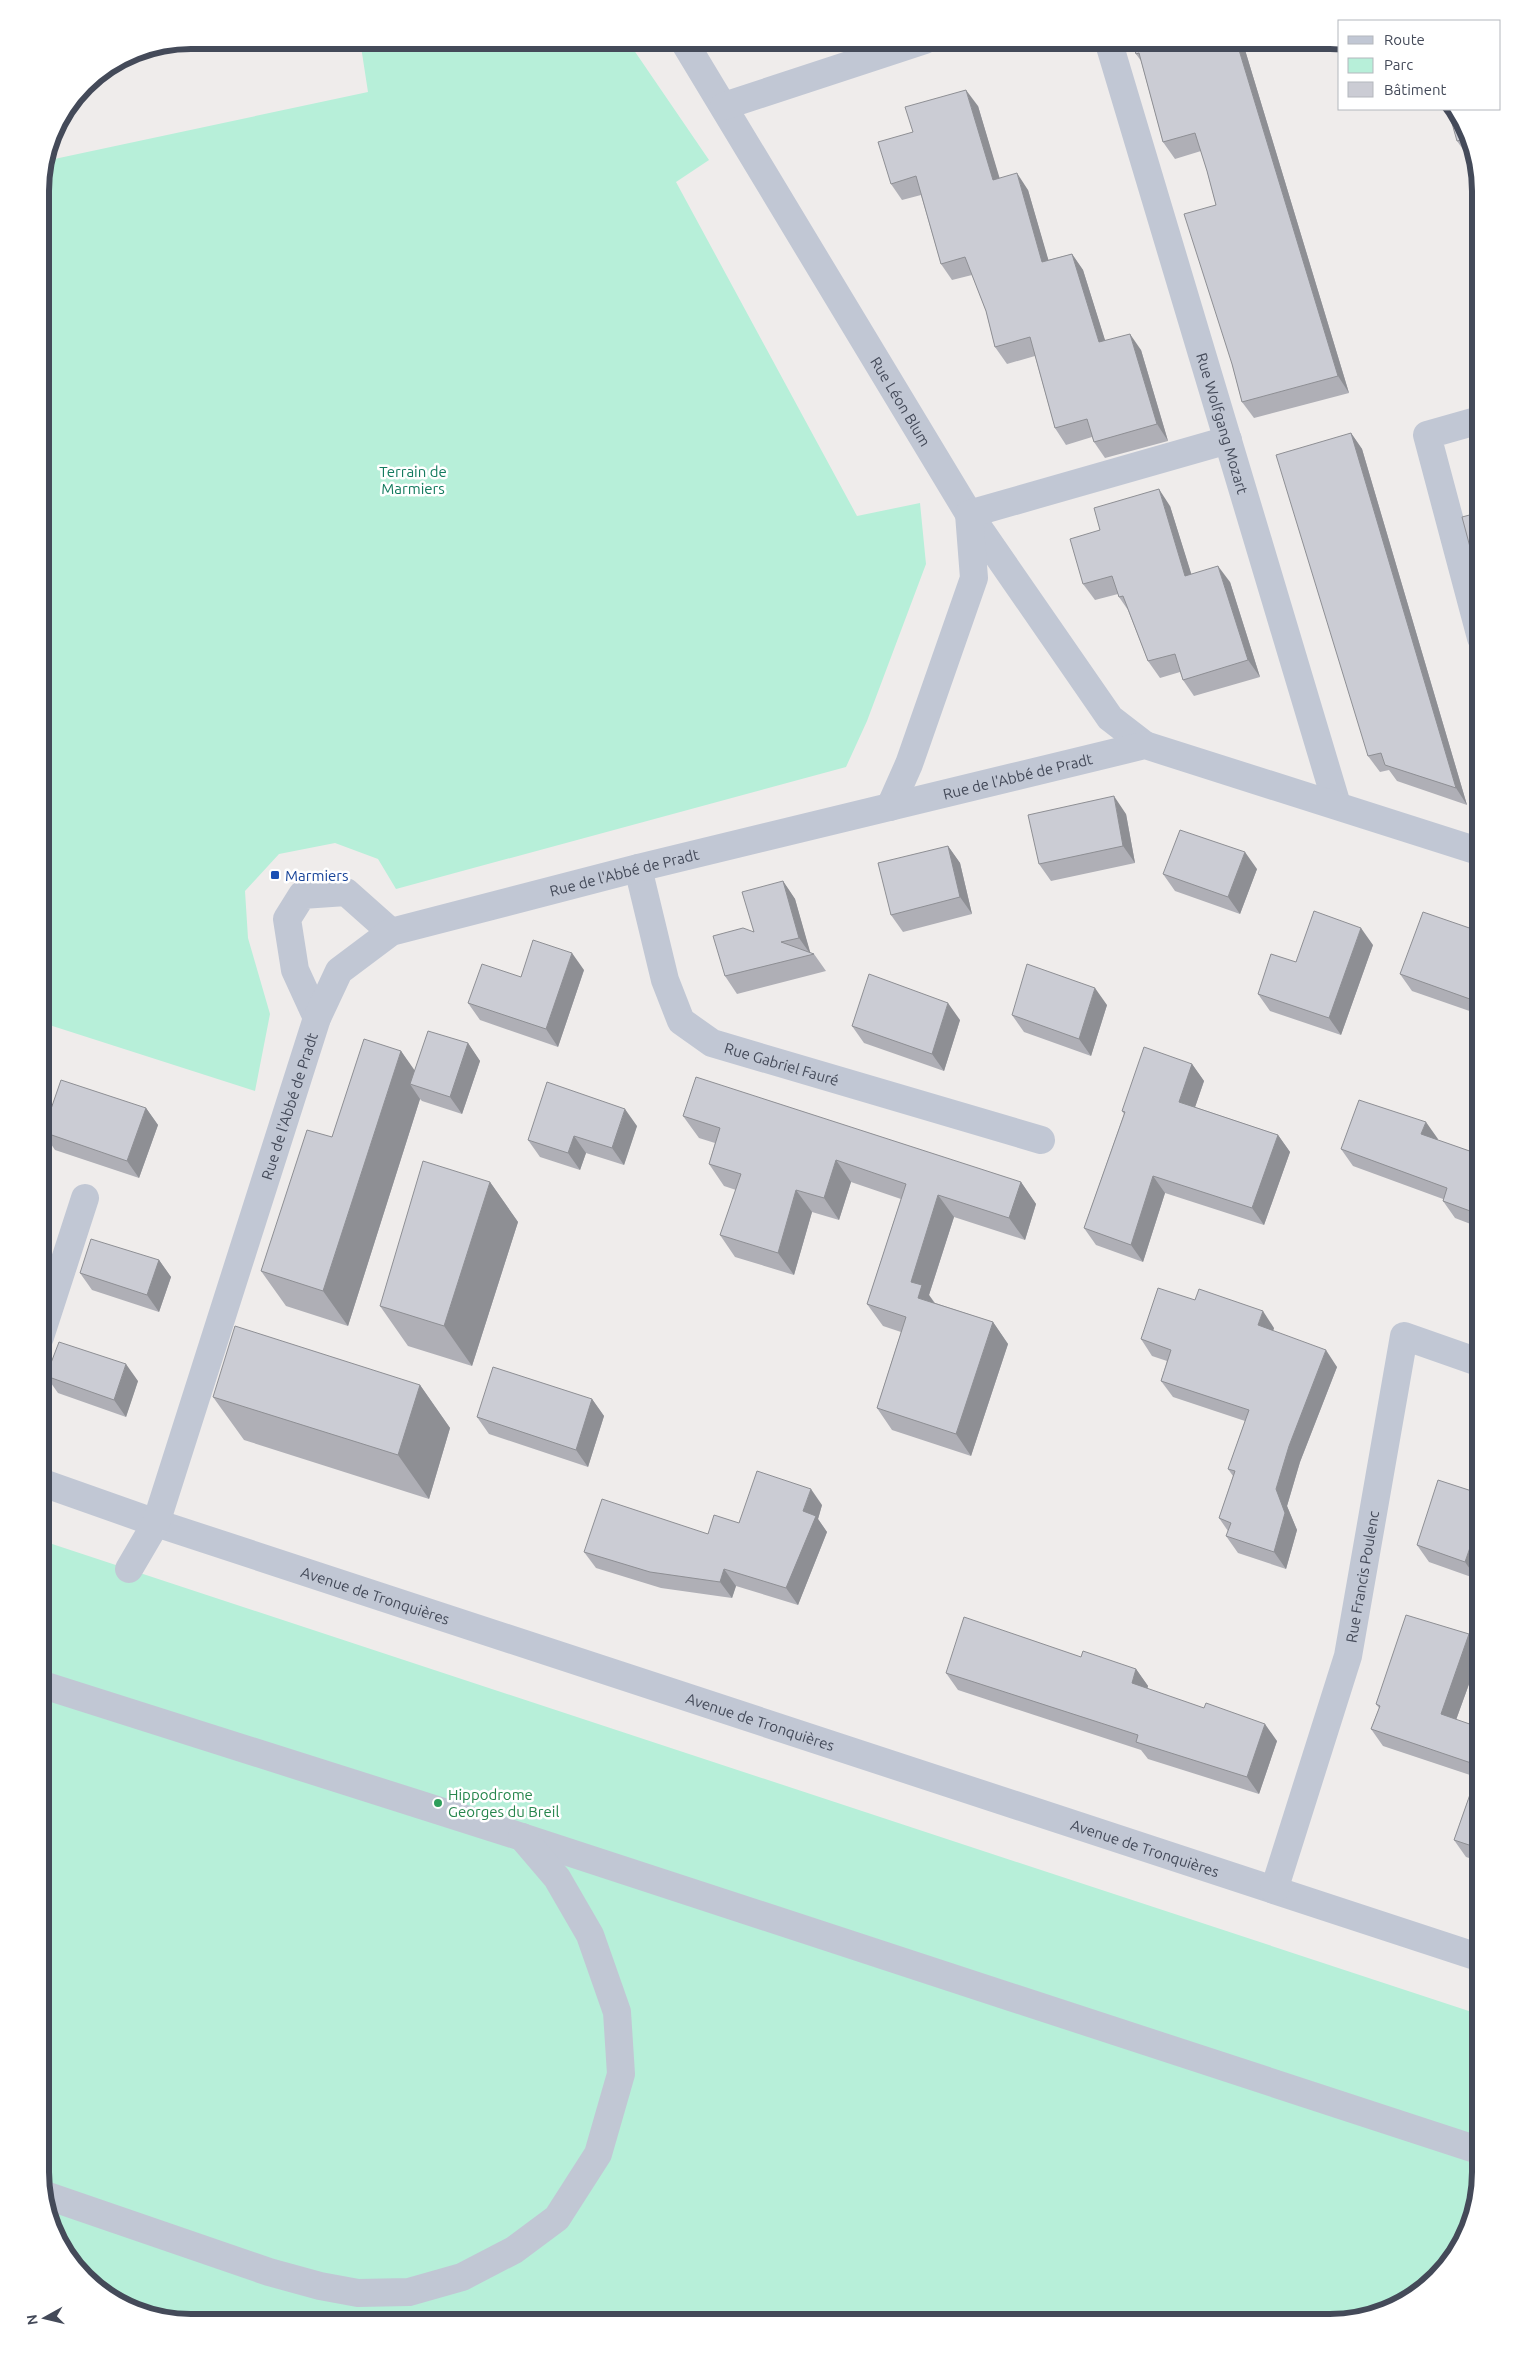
<svg xmlns="http://www.w3.org/2000/svg" width="1521" height="2363" font-family="Ubuntu,sans-serif">
<style>
.green{fill:#b7efd9}
.lines{fill:none;stroke-linecap:round;stroke-linejoin:round}
.minor{stroke:#c1c7d4;stroke-width:28}
.wall{fill:#afafb6}
.shaded-wall{fill:#8e8f94}
.building{fill:#cbccd4;stroke:#8e8f94}
.transit-dot{fill:#1a4fb4;stroke:#fff;stroke-width:2}
.leisure-dot{fill:#2e9e5b;stroke:#fff;stroke-width:2}
.labels{text-anchor:middle;dominant-baseline:central;stroke-width:5;stroke-linejoin:round;paint-order:stroke}
.street-label{font-size:15px;fill:#444a59;stroke:#fff}
.park-label{font-size:15px;fill:#147b5f;stroke:#fff}
.transit-label{font-size:15px;fill:#164399;stroke:#fff;text-anchor:start}
.leisure-label{font-size:15px;fill:#27864d;stroke:#fff;text-anchor:start}
.rim{fill:none;stroke:#444a59;stroke-width:6}
</style>
<rect width="100%" height="100%" fill="#efeceb"/>
<!-- green -->
<path class="green" d="M360 40H627L709 160 676 182 857 516 920 503 926 564 867 721 846 767 396 889 378 859 335 843 279 854 245 891 248 938 270 1014 255 1091 40 1022V182L45 161 368 92Z
M40 1540 1481 2015V2172L1473 2220 1456 2256 1397 2307 1330 2323H182L107 2298 56 2239 40 2172Z"/>
<g class="lines">
<!-- minor -->
<g class="minor">
<path id="s1" d="M683 40 969 514 1110 718 1145 745"/>
<path id="s2" d="M1108 40 1337 805"/>
<path d="M724 106 925 40"/>
<path d="M1480 420 1427 435 1481 638"/>
<path d="M890 807 909 764 974 578 969 514 1228 440"/>
<path id="s3" d="M638 868 665 980 681 1021 712 1043 1041 1140"/>
<path d="M317 1018 295 970 287 919 302 895 346 892 391 932"/>
<path d="M40 1337 85 1198"/>
<path id="s4" d="M40 1482 156 1523 1481 1958"/>
<path id="s5" d="M129 1569 156 1523 317 1018 339 971 391 932 638 868 1145 745 1481 852"/>
<path d="M40 1684 522 1837 1481 2151"/>
<path id="s6" d="M1274 1890 1348 1656 1404 1336 1481 1363"/>
<path d="M45 2195 269 2272 320 2286 358 2293 409 2292 462 2277 514 2250 557 2218 598 2154 621 2074 617 2012 590 1935 557 1878 522 1837"/>
</g>
</g>
<!-- wall -->
<path class="wall" d="M1132 40H1242L1349 393 1254 418 1242 402 1232 364 1216 205 1207 171 1201 151 1175 159 1163 142 1141 61 1136 54Z
M978 106 999 178 1028 190 1048 260 1072 254 1083 270 1105 341 1141 350 1168 441 1105 458 1094 442 1092 437 1066 445 1055 428 1035 356 1007 364 995 347 986 311 972 275 952 280 941 264 921 195 902 200 891 184 913 132Z
M1465 124 1473 157 1469 158 1457 141Z
M1351 433 1362 449 1467 805 1397 781 1389 770 1380 772 1368 756Z
M1170 506 1191 574 1230 582 1260 677 1194 696 1183 680 1180 672 1160 678 1148 661 1128 610 1119 597 1118 594 1095 600 1083 584 1100 530Z
M1126 814 1135 863 1051 881 1039 864Z
M948 846 960 863 972 914 903 932 891 915Z
M1257 869 1240 914 1175 891 1163 874Z
M783 881 795 899 810 953 814 954 826 971 737 994 725 976 754 932Z
M1481 932V1015L1412 991 1400 974Z
M1373 945 1341 1035 1270 1011 1258 994 1296 962Z
M584 970 558 1047 480 1020 468 1003 521 977Z
M1107 1005 1091 1056 1024 1032 1012 1015Z
M960 1020 944 1071 864 1043 852 1026Z
M468 1043 480 1061 462 1114 422 1101 420 1099 348 1326 286 1306 261 1271 332 1137 401 1051 414 1071Z
M1192 1064 1204 1081 1195 1107 1278 1135 1290 1152 1264 1225 1165 1193 1143 1262 1096 1245 1084 1228 1124 1114 1122 1111Z
M146 1108 158 1125 139 1178 55 1150 43 1132Z
M683 1116 1021 1182 1036 1204 1025 1240 954 1217 929 1295 935 1303 993 1322 1008 1344 971 1456 892 1430 877 1408 901 1332 883 1326 867 1304 901 1199 851 1182 839 1220 812 1212 794 1275 735 1257 720 1235 736 1190 724 1186 709 1164 715 1143 699 1138Z
M637 1126 624 1165 586 1153 580 1170 540 1157 528 1140Z
M1438 1139 1437 1140 1481 1155V1228L1455 1218 1443 1201V1199L1353 1166 1341 1149Z
M490 1182 518 1222 472 1366 408 1346 380 1306Z
M159 1260 171 1277 159 1312 92 1290 80 1273Z
M1274 1328 1273 1331 1337 1367 1300 1462 1287 1506 1297 1530 1286 1569 1238 1553 1226 1536 1228 1531 1219 1518 1233 1476 1228 1469 1245 1421 1173 1397 1161 1381 1167 1361 1152 1356 1141 1339Z
M46 1376 138 1381 126 1417 58 1393Z
M420 1385 450 1428 429 1499 244 1440 213 1397Z
M592 1399 604 1416 588 1467 489 1434 477 1417Z
M1481 1494V1568L1477 1579 1429 1562 1417 1545Z
M822 1505 818 1519 827 1532 798 1605 736 1586 732 1598 661 1588 596 1568 584 1552 708 1534 739 1523Z
M1469 1634 1481 1651 1456 1720 1481 1728V1862L1466 1857 1454 1840 1476 1777 1383 1746 1371 1729 1379 1708 1376 1704Z
M1081 1657 1136 1669 1148 1686 1147 1689 1277 1741 1259 1794 1148 1759 1141 1750 958 1690 946 1673Z"/>
<!-- shaded-wall -->
<path class="shaded-wall" d="M1236 40H1242L1349 393 1338 376Z
M966 90 978 106 1005 196 993 180Z
M1017 173 1028 190 1054 279 1042 262Z
M1072 254 1083 270 1111 359 1099 342Z
M1130 334 1141 350 1168 441 1157 424Z
M1351 433 1362 449 1467 805 1456 788Z
M1159 489 1170 506 1197 592 1185 576Z
M1218 566 1230 582 1260 677 1248 660Z
M1114 796 1126 814 1135 863 1123 846Z
M948 846 960 863 972 914 960 897Z
M1245 852 1257 869 1240 914 1228 897Z
M783 881 795 899 811 955 799 938Z
M1361 928 1373 945 1341 1035 1329 1018Z
M572 953 584 970 558 1047 546 1029Z
M1095 988 1107 1005 1091 1056 1079 1039Z
M948 1003 960 1020 944 1071 932 1054Z
M468 1043 480 1061 462 1114 450 1097Z
M401 1051 425 1085 410 1084 420 1099 348 1326 323 1291Z
M1192 1064 1204 1081 1191 1119 1179 1102Z
M146 1108 158 1125 139 1178 127 1161Z
M625 1109 637 1126 624 1165 612 1148Z
M1426 1122 1438 1139 1433 1151 1421 1134Z
M1278 1135 1290 1152 1264 1225 1252 1208Z
M574 1136 586 1153 580 1170 568 1153Z
M836 1160 851 1182 839 1220 824 1198Z
M1153 1176 1165 1193 1143 1262 1131 1245Z
M490 1182 518 1222 472 1366 444 1326Z
M1021 1182 1036 1204 1025 1240 1009 1218Z
M796 1190 812 1212 794 1275 778 1253Z
M938 1195 954 1217 929 1295 937 1307 918 1298 911 1282Z
M159 1260 171 1277 159 1312 147 1295Z
M1263 1311 1274 1328 1269 1342 1258 1325Z
M993 1322 1008 1344 971 1456 956 1434Z
M1326 1350 1337 1367 1300 1462 1287 1506 1297 1530 1286 1569 1274 1552 1276 1489 1289 1446Z
M126 1364 138 1381 126 1417 114 1400Z
M420 1385 450 1428 429 1499 398 1455Z
M592 1399 604 1416 588 1467 576 1450Z
M811 1489 822 1505 818 1519 827 1532 798 1605 786 1588 803 1511Z
M1481 1516V1568L1477 1579 1465 1562Z
M724 1569 736 1586 732 1598 720 1582Z
M1469 1634 1481 1651 1452 1731 1441 1714Z
M1136 1669 1148 1686 1144 1700 1132 1683Z
M1265 1724 1277 1741 1259 1794 1247 1777Z"/>
<!-- building -->
<path class="building" d="M1132 40H1236L1338 376 1242 402 1232 364 1184 214 1216 205 1207 171 1195 133 1163 142 1139 53 1136 54Z
M966 90 993 180 1017 173 1042 262 1072 254 1099 342 1130 334 1157 424 1094 442 1087 419 1055 428 1030 337 995 347 986 311 965 257 941 264 916 176 891 184 878 142 913 132 905 107Z
M1448 109H1452L1465 124 1469 138 1457 141Z
M1351 433 1456 788 1385 765 1381 753 1368 756 1276 455Z
M1159 489 1185 576 1218 566 1248 660 1183 680 1175 654 1148 661 1123 596 1119 597 1112 576 1083 584 1070 539 1100 530 1094 508Z
M1481 512V576L1478 577 1462 517Z
M1114 796 1123 846 1039 864 1028 815Z
M1180 830 1245 852 1228 897 1163 874Z
M948 846 960 897 891 915 878 863Z
M783 881 799 938 781 942 814 954 725 976 713 936 743 928 754 932 742 892Z
M1314 911 1361 928 1329 1018 1258 994 1271 954 1296 962Z
M1423 912 1481 932V1003L1400 974Z
M533 940 572 953 546 1029 468 1003 482 964 521 977Z
M1027 964 1095 988 1079 1039 1012 1015Z
M869 974 948 1003 932 1054 852 1026Z
M428 1031 468 1043 450 1097 410 1084Z
M364 1039 401 1051 323 1291 261 1271 307 1130 332 1137Z
M1144 1047 1192 1064 1179 1102 1278 1135 1252 1208 1153 1176 1131 1245 1084 1228 1125 1112 1122 1111Z
M696 1077 1021 1182 1009 1218 938 1195 911 1282 922 1285 918 1298 993 1322 956 1434 877 1408 906 1317 867 1304 906 1184 836 1160 824 1198 796 1190 778 1253 720 1235 741 1174 709 1164 720 1128 683 1116Z
M61 1080 146 1108 127 1161 43 1132Z
M547 1082 625 1109 612 1148 574 1136 568 1153 528 1140Z
M1359 1100 1426 1122 1421 1134 1481 1155V1215L1443 1201 1447 1188 1341 1149Z
M423 1161 490 1182 444 1326 380 1306Z
M91 1239 159 1260 147 1295 80 1273Z
M1158 1288 1195 1300 1199 1289 1263 1311 1258 1325 1326 1350 1289 1446 1276 1489 1285 1513 1274 1552 1226 1536 1231 1523 1219 1518 1235 1471 1228 1469 1249 1410 1161 1381 1171 1350 1141 1339Z
M235 1326 420 1385 398 1455 213 1397Z
M59 1342 126 1364 114 1400 46 1376Z
M493 1367 592 1399 576 1450 477 1417Z
M757 1471 811 1489 803 1511 816 1516 786 1588 724 1569 720 1582 650 1572 584 1552 602 1499 708 1534 714 1515 739 1523Z
M1438 1480 1481 1494V1516L1465 1562 1417 1545Z
M1406 1615 1469 1634 1441 1714 1481 1728V1849L1454 1840 1480 1766 1371 1729 1380 1706 1376 1704Z
M964 1617 1081 1657 1083 1651 1136 1669 1132 1683 1204 1708 1206 1703 1265 1724 1247 1777 1136 1742 1138 1735 946 1673Z"/>
<!-- markers -->
<rect class="transit-dot" x="270" y="870" width="10" height="10" rx="2.5"/>
<circle class="leisure-dot" cx="438" cy="1803" r="5"/>
<g class="labels">
<!-- street labels -->
<g class="street-label">
<text stroke="none"><textPath href="#s1" startOffset="422">Rue Léon Blum</textPath></text>
<text stroke="none"><textPath href="#s2" startOffset="400">Rue Wolfgang Mozart</textPath></text>
<text stroke="none"><textPath href="#s5" startOffset="1346">Rue de l'Abbé de Pradt</textPath></text>
<text stroke="none"><textPath href="#s5" startOffset="941">Rue de l'Abbé de Pradt</textPath></text>
<text stroke="none"><textPath href="#s3" startOffset="270">Rue Gabriel Fauré</textPath></text>
<text stroke="none"><textPath href="#s5" startOffset="491">Rue de l'Abbé de Pradt</textPath></text>
<text stroke="none"><textPath href="#s6" startOffset="326">Rue Francis Poulenc</textPath></text>
<text stroke="none"><textPath href="#s4" startOffset="354">Avenue de Tronquières</textPath></text>
<text stroke="none"><textPath href="#s4" startOffset="759">Avenue de Tronquières</textPath></text>
<text stroke="none"><textPath href="#s4" startOffset="1164">Avenue de Tronquières</textPath></text>
</g>
<!-- park labels -->
<g class="park-label">
<text x="413" y="471">Terrain de<tspan x="413" dy="17">Marmiers</tspan></text>
</g>
<!-- transit labels -->
<g class="transit-label">
<text x="285" y="875">Marmiers</text>
</g>
<!-- leisure labels -->
<g class="leisure-label">
<text x="448" y="1794">Hippodrome<tspan x="448" dy="17">Georges du Breil</tspan></text>
</g>
</g>
<!-- crop -->
<path d="M0 0H1521V2363H0ZM191 49H1330A142 142 0 0 1 1472 191V2172A142 142 0 0 1 1330 2314H191A142 142 0 0 1 49 2172V191A142 142 0 0 1 191 49Z" fill="#fff" fill-rule="evenodd"/>
<path class="rim" d="M191 49H1330A142 142 0 0 1 1472 191V2172A142 142 0 0 1 1330 2314H191A142 142 0 0 1 49 2172V191A142 142 0 0 1 191 49Z"/>
<!-- legend -->
<rect x="1338" y="20" width="162" height="90" fill="#ffffff" stroke="#b4b7bd"/>
<rect x="1348" y="36" width="25" height="8" fill="#c1c7d4" stroke="#b4b7bd"/>
<text x="1384" y="45" font-size="15" fill="#444a59">Route</text>
<rect x="1348" y="58" width="25" height="15" fill="#b7efd9" stroke="#b4b7bd"/>
<text x="1384" y="70" font-size="15" fill="#444a59">Parc</text>
<rect x="1348" y="82" width="25" height="15" fill="#cbccd4" stroke="#b4b7bd"/>
<text x="1384" y="95" font-size="15" fill="#444a59">Bâtiment</text>
<!-- north arrow -->
<g transform="translate(45 2318) rotate(262)" stroke="#ffffff" stroke-width="4" paint-order="stroke">
<path d="M0-4L9 19L0 12L-9 19Z" fill="#444a59"/>
<text y="-8" font-size="14" font-weight="bold" text-anchor="middle" fill="#444a59">N</text>
</g>
</svg>
